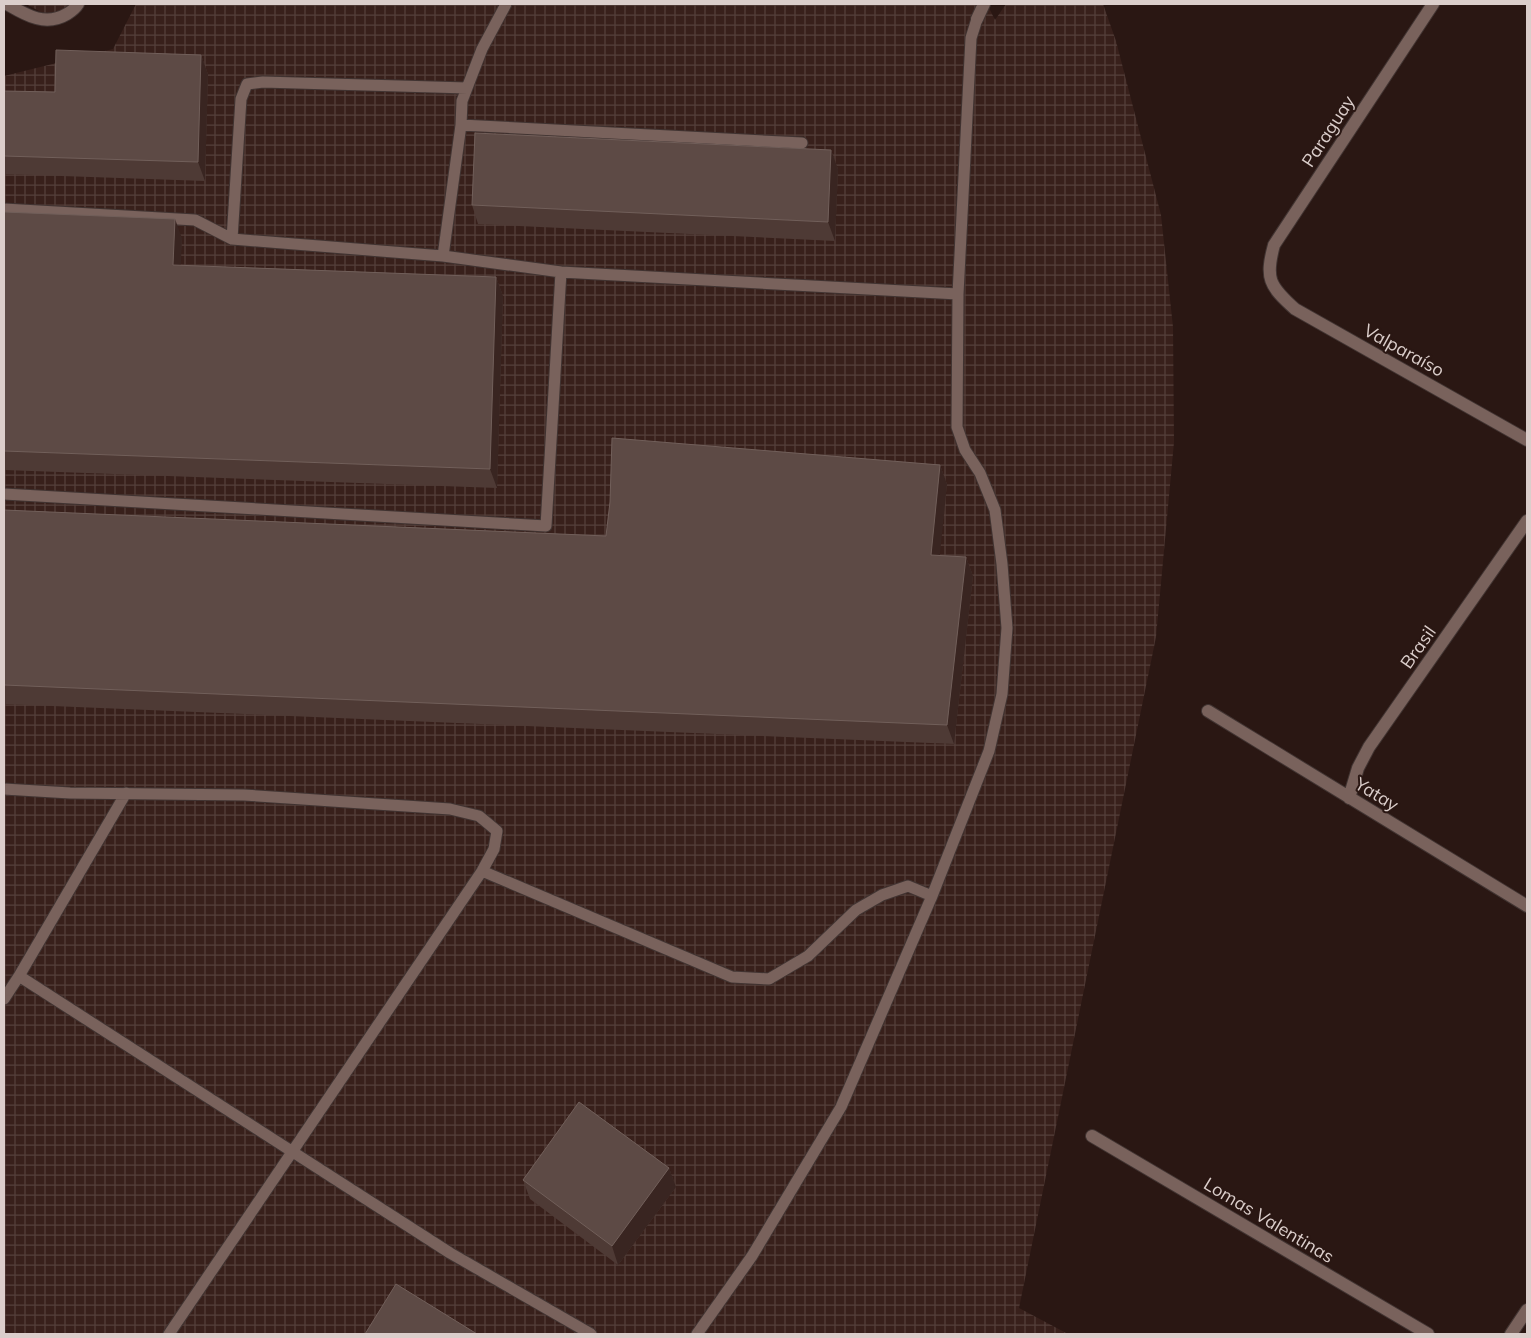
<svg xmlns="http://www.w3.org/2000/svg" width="1531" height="1338" font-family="Mulish,sans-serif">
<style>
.industrial{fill:url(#industrial-grid)}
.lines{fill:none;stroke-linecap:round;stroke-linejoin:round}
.lane-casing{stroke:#413432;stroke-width:13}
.street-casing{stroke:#413432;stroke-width:14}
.lane{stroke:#79625c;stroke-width:11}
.street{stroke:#79625c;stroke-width:12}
.wall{fill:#4e3a35}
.shaded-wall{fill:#392521}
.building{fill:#5d4a45;stroke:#715f5a}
.labels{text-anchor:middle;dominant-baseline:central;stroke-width:4;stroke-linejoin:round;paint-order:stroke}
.street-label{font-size:18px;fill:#dbcecb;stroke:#2a1713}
</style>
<defs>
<pattern id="industrial-grid" width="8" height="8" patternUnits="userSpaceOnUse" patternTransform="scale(1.25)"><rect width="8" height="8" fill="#38201b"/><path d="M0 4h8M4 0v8" fill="none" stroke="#543f3b"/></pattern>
</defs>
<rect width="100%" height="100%" fill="#2a1713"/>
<!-- industrial -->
<path class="industrial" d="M26 4H72L61 23Z
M136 4H987L995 20 1006 4H1103L1116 41 1161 215 1173 327 1174 442 1156 637 1019 1308 1068 1334H4V76L113 49Z"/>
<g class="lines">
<!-- lane casing -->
<g class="lane-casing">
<path id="lane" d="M461 125 802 143
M4 209 195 220 232 239 443 256 461 125 462 101 482 49 506 4
M232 239 241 99 247 84 263 82 467 88
M443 256 561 272 958 294 971 38 977 19
M4 494 546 526 561 272
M4 789 70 793 244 795 450 809 479 816 497 831 494 849 482 871 169 1334
M482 871 732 977 769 979 808 956 856 910 882 895 908 886 932 896
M19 976 450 1253 591 1334
M4 999 19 976 126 793
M697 1334 752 1256 841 1107 932 896 989 751 1002 694 1007 628 1002 564 995 510 980 473 965 450 957 427 958 294"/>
</g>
<!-- street casing -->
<g class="street-casing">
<path id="street" d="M7 4C26 15 45 27 67 14 72 11 75 9 78 4
M1433 4 1274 245C1265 278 1269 286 1295 309L1527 440
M977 19 984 4
M1208 711 1527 906
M1349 798 1358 768 1369 747 1527 521
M1092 1136 1428 1334
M1511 1334 1527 1310"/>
</g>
<!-- lane -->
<use href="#lane" class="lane"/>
<!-- street -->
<use href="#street" class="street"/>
</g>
<!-- wall -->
<path class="wall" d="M201 55 208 74 205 181 4 174V91L55 92Z
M831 150 838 169 835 241 478 224 472 205Z
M4 212 182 238 180 265 496 277 503 296 497 488 4 470Z
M940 465 947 484 939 555 966 557 973 576 954 744 4 704V510L606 536Z
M669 1168 676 1187 618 1265 530 1199 523 1180Z"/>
<!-- shaded-wall -->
<path class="shaded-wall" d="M201 55 208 74 205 181 198 162Z
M831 150 838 169 835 241 828 222Z
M175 219 182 238 180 284 173 265Z
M496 277 503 296 497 488 490 469Z
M940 465 947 484 938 574 931 555Z
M966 557 973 576 954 744 947 725Z
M669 1168 676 1187 618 1265 612 1246Z"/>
<!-- building -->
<path class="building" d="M56 50 201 55 198 162 4 156V91L55 92Z
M475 133 831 150 828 222 472 205Z
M4 212 175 219 173 265 496 277 490 469 4 451Z
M612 438 940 465 931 555 966 557 947 725 4 685V510L606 536 610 502Z
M579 1102 669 1168 612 1246 523 1180Z
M396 1284 477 1334H365Z"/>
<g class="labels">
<!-- street labels -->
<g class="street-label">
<text transform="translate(1328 131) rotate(-57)">Paraguay</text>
<text transform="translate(1404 350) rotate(29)">Valparaíso</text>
<text transform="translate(1418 647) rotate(-55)">Brasil</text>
<text transform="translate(1377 794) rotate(31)">Yatay</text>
<text transform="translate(1269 1220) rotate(31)">Lomas Valentinas</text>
</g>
</g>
<!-- border -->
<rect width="1531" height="1338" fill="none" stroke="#dbcecb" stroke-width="10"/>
</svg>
